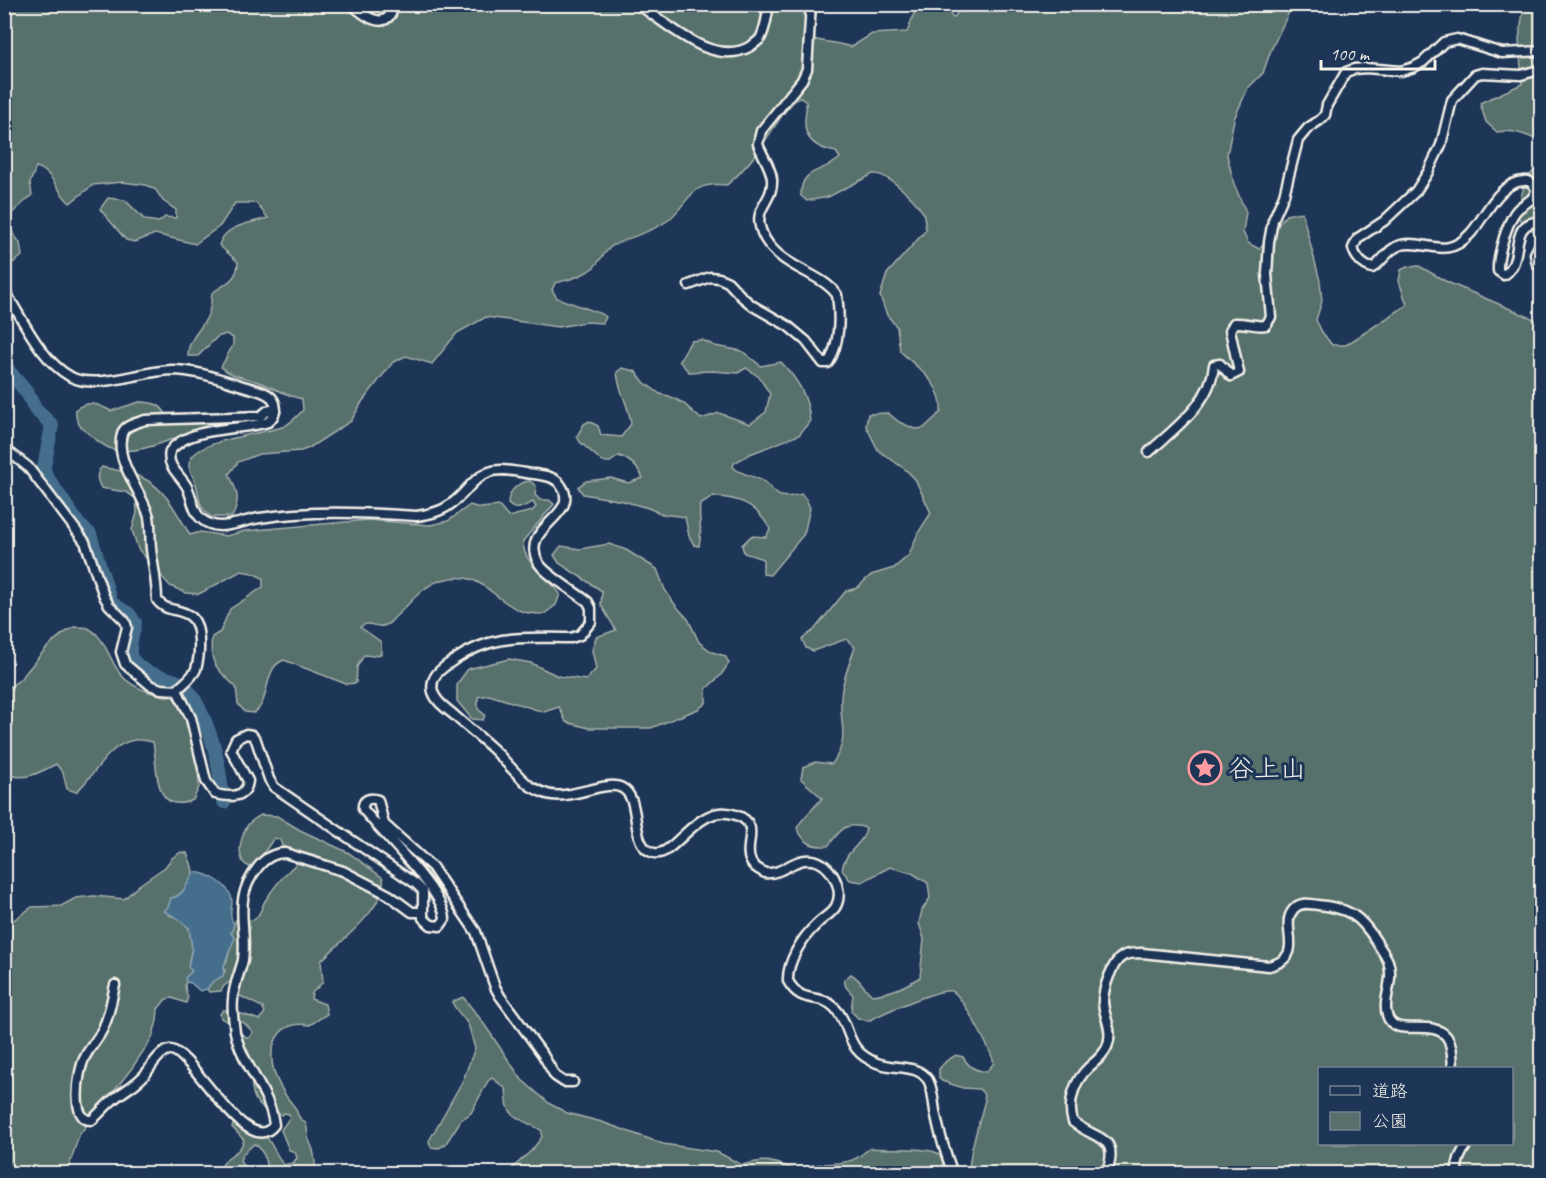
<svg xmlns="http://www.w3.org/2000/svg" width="1546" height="1178" font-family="Caveat,'Klee One',sans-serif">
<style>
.green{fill:#57706c;stroke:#a6b0aa;stroke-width:1.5;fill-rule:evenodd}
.water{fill:#456e8d;stroke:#8ba2b1;stroke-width:1.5}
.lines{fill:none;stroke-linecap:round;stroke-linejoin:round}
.river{stroke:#456e8d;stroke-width:14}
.minor-casing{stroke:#f4f1e8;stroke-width:13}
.minor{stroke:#1d3557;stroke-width:8}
.labels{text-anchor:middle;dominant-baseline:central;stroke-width:6;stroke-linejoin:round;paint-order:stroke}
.poi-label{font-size:26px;fill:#f4f1e8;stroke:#1d3557;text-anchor:start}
</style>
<rect width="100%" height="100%" fill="#1d3557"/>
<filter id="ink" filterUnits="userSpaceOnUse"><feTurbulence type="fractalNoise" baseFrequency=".0167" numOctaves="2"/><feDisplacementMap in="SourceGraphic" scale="12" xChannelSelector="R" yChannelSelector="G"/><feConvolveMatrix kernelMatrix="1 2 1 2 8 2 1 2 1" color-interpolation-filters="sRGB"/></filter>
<g filter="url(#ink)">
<!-- green -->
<path class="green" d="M966 4 1304 5 1290 10 1271 50 1263 73 1248 88 1234 119 1227 155 1234 184 1246 212 1243 232 1248 243 1259 249 1286 215 1302 212 1320 281 1322 301 1316 320 1322 332 1332 345H1346L1407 305 1399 281 1401 270 1407 267 1419 266 1447 282 1541 322V1173H968L972 1148 985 1100 983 1093 979 1089 963 1088 942 1081 939 1078V1069L946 1061 956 1055 963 1057C969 1067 974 1070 986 1072L994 1063C991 1051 962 995 952 991 939 988 881 1014 868 1021L858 1018 851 1011 853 995 846 987 844 980 851 974C860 979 864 988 872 995 891 993 904 987 920 977L924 939 919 923 922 910 930 898 928 883 912 873 890 867 862 882 850 880 842 870C845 849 864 845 866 828 844 821 841 830 828 846 811 847 804 843 797 828 803 816 814 809 822 798L801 779 803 767 815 762 832 764C851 737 839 725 841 697 842 680 850 663 855 647L846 639 813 651 806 648 802 639 814 630 846 591 857 588 871 575 894 568 909 555 918 533 931 513 915 479 906 470 878 450 866 426 868 414 888 413 899 422 915 429 924 428 941 412C943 383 918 369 900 351L897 327 887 315 880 296 887 274 926 230C925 224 925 216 922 211 914 199 887 172 873 174L828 197 807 201 801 196C800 167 824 173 840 158L836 152C819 149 804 141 805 121 805 114 807 109 806 102L799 97C785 109 777 123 767 138 756 156 743 171 727 185 688 181 692 201 667 221 651 233 628 237 612 246 604 252 600 261 594 267 584 276 568 280 555 283L552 290 557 298 602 314 606 317 603 323 586 322 558 327 486 317 457 333 432 364 406 356 393 362 362 402 351 421 309 448 301 451 259 454 238 462 229 474C237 490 241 500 232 517H211C196 503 201 501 196 484 194 477 188 471 189 463 193 440 262 434 282 427 290 425 297 416 303 410L302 399C287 396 276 389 261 383 247 377 233 378 221 367L233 345V338L226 334 217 337 198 356H188C187 340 201 330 207 317 211 309 211 301 212 293 225 284 238 280 238 262L219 245C225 225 250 223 268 218L256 203H235L220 226 195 244 155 234 135 242 126 240 100 209 108 198 125 200 145 220 159 222 165 217 176 218V210L163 201 156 190 146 185 122 182 93 185 70 203C57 193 53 171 36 167L30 183 32 195 11 214 10 229 20 243 22 256 13 263 5 261 4 5H807L805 37C821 42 836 42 851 47L872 34 907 32C912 22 912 12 920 5H944L953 18ZM1320 1068H1512V1144H1320Z
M1524 5H1541V142C1527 135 1513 129 1497 132L1486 122 1480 103 1522 84 1519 39Z
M1541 166V241L1534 232 1518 218C1519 201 1524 173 1541 166Z
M702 340 715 346 742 351 761 366 781 362C798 380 808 396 810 421L799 435 750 454 734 463 733 467C741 475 753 475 763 481 769 485 774 494 781 496 788 498 794 496 801 494L806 499 810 508 804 534 770 575 763 574V559L744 553 742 545 751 536 766 537 770 529C755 503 741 499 714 496L700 505C698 519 703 529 699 546L694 545 689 536 685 517 662 514 648 508 623 501 583 494 578 487 586 481 611 478 628 483 643 478C638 467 631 460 619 456L610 462H603L580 442 577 436 584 424 589 421 598 426 601 435 621 437 631 424C629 405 618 390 617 372L622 368 635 371 645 383 660 394 669 396 683 403 701 419 719 413 750 424 766 412 770 394 759 377 746 368 738 373 712 371 689 372 679 361 691 341Z
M139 402C157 402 162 405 170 421H210L209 426C179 434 146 455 114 450 105 448 98 441 90 435 81 427 74 422 76 409 89 400 98 404 111 411Z
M102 467C115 470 131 472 143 478 166 489 178 515 190 535L200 532 226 536 245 531 368 520 430 525 448 521 470 505 480 508 499 506 508 517 532 511 536 507 533 502C523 506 517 513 508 504 508 491 518 482 530 481L536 486 535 495 540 500H549L554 504 523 541C523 565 548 576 560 594L556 605 544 614C537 614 528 614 521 611 489 598 481 567 439 581 421 587 409 605 396 616 393 619 390 624 386 625 376 630 369 619 360 627L381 642V654L373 656 364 655 357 667 356 683 346 684 284 660C262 668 272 700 254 713L245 712 238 704 236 687C218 670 208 663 212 637L220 632 230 609 263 587V578L252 573 241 571 199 594 186 593 170 586 138 549 132 530 137 513 136 499 126 492 101 488C97 480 95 474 102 467Z
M609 544 626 550 657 569 665 590 676 606 688 619 699 642 712 652 725 656 729 663 721 675 706 689V703L698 709 651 728H589L566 722 559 707 544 712 489 695 478 697V709L485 715 483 720 472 719 457 701V684L468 669 509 659 531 663 558 676 586 680 596 669 592 650 596 637 616 630 601 605 602 591 559 563 554 555 561 546 580 549Z
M74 627C78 627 85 627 88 628 105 636 110 662 121 675 135 690 154 695 173 697L182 707 198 768 199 787 193 800C152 817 158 766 153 742 147 741 139 739 134 740 107 745 96 775 76 792L67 789 63 773 56 764C39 773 22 783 5 772V691C10 686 18 682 23 676 41 655 48 642 74 627Z
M261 815 277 816 300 830 349 853 383 878C387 908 340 941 321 961L323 982 312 993 311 999 325 1004 327 1014 310 1025C298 1023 288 1024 280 1033 262 1056 277 1086 293 1105 296 1108 297 1113 299 1117 301 1120 304 1121 306 1124 308 1128 307 1133 308 1137 309 1142 312 1146 313 1150 315 1158 315 1166 316 1173H295L291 1171 286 1173H268L264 1155 258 1146 254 1144 244 1153 240 1160 247 1173H216C220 1169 222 1166 225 1161 230 1153 239 1155 244 1140L232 1127 234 1123C248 1126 250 1135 267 1137L283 1165 293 1163 297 1158 295 1152 289 1150 281 1130 290 1117 289 1114 284 1113 281 1115 273 1108 264 1109C250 1098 253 1088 250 1073 249 1066 242 1063 238 1058 237 1050 234 1040 241 1034L246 1037H250L253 1032 243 1022 226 1021 221 1018 220 1014 223 1010H230L260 1020 265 1012 262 1007 236 994 233 985 230 982 224 986 221 991 209 992 207 989 212 982 225 972 224 966C234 950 227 934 236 920 242 919 251 922 255 919 260 915 262 906 265 901 274 887 284 874 297 863L299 853 295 850 282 846 280 840 274 838 256 864 250 867C235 862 240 840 246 828 248 822 256 818 261 815Z
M181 852 187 853C189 859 193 866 193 873 192 883 180 897 171 898L169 915 178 918 189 928 192 948 189 960 192 971C186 981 182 985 188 997L186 1003 172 998 166 999 158 1009 157 1021 152 1038 132 1068 79 1135 67 1173H5L4 927 32 907 61 906 76 898 94 896 124 899 139 885 165 867 172 858Z
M463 997 482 1021 522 1080 550 1104 567 1113 602 1122 663 1144 717 1152 742 1165C771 1157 772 1163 799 1170 814 1162 828 1165 845 1162 855 1161 862 1154 870 1148 884 1150 932 1146 940 1155 943 1160 944 1168 945 1173H507L532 1150 542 1137V1131C533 1124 514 1120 509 1109 506 1104 507 1094 506 1089L492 1078 488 1081 471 1113 461 1120 445 1145 439 1148 431 1147 429 1141 463 1080 475 1048C472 1040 470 1027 467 1023 462 1015 456 1011 452 1002Z"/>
<!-- water -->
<path class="water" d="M195 872C209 874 231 885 232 901 232 910 228 915 234 924L231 933 235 938C233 942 225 962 224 966 223 970 224 973 223 976L212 982 207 989 200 991 191 983 186 982 185 978 192 971 188 967 192 948 189 928 177 918 164 911 168 907 171 898C184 897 187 881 195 872Z"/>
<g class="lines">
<!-- river -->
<path class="river" d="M4 365 28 394 35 409 52 425 44 467 45 474 79 525 90 534 111 603 129 614 135 623 130 645V657C144 676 158 674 178 682 198 691 216 748 219 770 221 781 221 791 224 802"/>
<!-- minor casing -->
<g class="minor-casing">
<path id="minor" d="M351 4C362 13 380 30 391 14L384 4
M637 4C667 22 712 69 751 46 755 43 759 41 761 37 766 27 767 15 769 4
M1542 69 1521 75 1482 73 1475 75 1452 100 1441 145 1428 172 1416 191 1384 221 1358 238 1353 248C1355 257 1363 266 1372 268 1383 262 1388 248 1401 245 1426 239 1445 261 1470 234 1485 218 1498 182 1524 181 1531 180 1535 185 1536 191 1533 201 1526 202 1519 208 1508 217 1497 257 1498 271L1504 275C1527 260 1505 222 1542 221
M1542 240 1535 254 1537 264 1542 268
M689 285 710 277 719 278 728 282 742 297 753 306 788 326 806 341 823 363H828C840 345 840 316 837 295 822 273 782 268 765 239 748 208 774 204 772 179 771 167 762 155 758 144L761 131 802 80 807 69 811 4
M4 290C23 319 40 360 71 377 97 390 142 371 171 370 196 370 220 379 243 386 252 389 266 391 272 398 279 407 275 416 268 422 241 431 190 425 170 451 166 467 180 474 187 487 194 501 192 517 210 524 224 530 245 520 260 518 312 510 364 513 417 516 429 514 441 512 451 504 465 495 472 478 489 472 502 467 521 473 534 474 545 476 556 476 562 487 580 516 519 527 538 562 544 574 576 592 588 602L591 608V622L580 635 571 638C526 638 493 633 454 660 442 668 429 676 433 692 436 702 446 708 454 715 466 726 479 736 492 748 505 760 516 775 530 786 535 789 541 792 547 794 571 801 606 779 622 788 643 799 628 847 654 853 675 858 697 801 736 815 763 824 742 846 751 862 753 867 760 870 765 873 783 875 794 857 812 860 830 862 845 889 836 906 832 914 822 918 816 925 802 938 787 962 788 981 802 1006 818 992 834 1007 853 1026 843 1050 877 1063 894 1070 917 1063 928 1080 934 1090 933 1105 936 1116 940 1136 946 1155 953 1174
M4 448 28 467 85 542 104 596 109 605 125 621 127 627 121 652 125 664 150 685 161 689 177 690C183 684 193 677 196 669 200 656 202 624 190 616 179 608 165 612 157 600 157 582 153 566 151 549 150 538 151 527 149 517 142 491 114 462 122 434 124 425 137 423 145 420L261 416 267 411 276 409
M1149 452C1175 428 1211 403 1214 365L1220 364 1231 376 1239 372 1230 330 1234 323C1245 322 1256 327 1266 325L1271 317 1267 274 1269 242 1273 220 1284 195 1298 140 1308 128 1320 120 1325 115 1327 105 1346 72 1354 69 1366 68 1401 71 1414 67 1423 62 1444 42 1457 39 1502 53 1542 51
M177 690 191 718 206 781 215 794C229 797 246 799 248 781L231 750 236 739 246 734 252 735 256 740 269 779 274 787 416 884 423 891V918L431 925 440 926 445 919C444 891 382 834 363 809 362 800 369 797 378 800L384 824 432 867 476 932 495 987 500 996 543 1055 555 1076 564 1082H573
M115 985C112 998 110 1013 104 1026 100 1038 89 1047 84 1059 78 1072 70 1122 92 1120 100 1113 106 1105 115 1098 126 1089 138 1084 147 1072 152 1065 160 1051 170 1050 191 1048 247 1162 274 1125 270 1091 242 1065 235 1032 234 1025 232 1007 233 1000 233 986 240 973 243 960 248 924 231 901 258 867 265 858 273 853 285 853L343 871 389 895 412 912H422
M1106 1174C1121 1135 1097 1141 1073 1122 1067 1103 1074 1081 1089 1067 1096 1061 1103 1056 1107 1047 1114 1030 1104 1018 1103 1002 1103 989 1112 962 1123 956 1129 953 1136 953 1142 953L1269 966C1310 956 1275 924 1296 907 1302 902 1310 904 1318 905 1348 908 1360 915 1376 941 1380 948 1385 954 1388 961 1395 981 1382 999 1387 1015 1394 1040 1432 1017 1447 1037 1453 1046 1452 1058 1453 1068
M1457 1174C1456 1161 1461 1154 1467 1144"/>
</g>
<!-- minor -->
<use href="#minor" class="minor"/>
</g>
</g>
<!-- icons -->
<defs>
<g id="sight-ring" transform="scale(1.725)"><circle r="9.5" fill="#1d3557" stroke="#ff9aa2" stroke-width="1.5"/><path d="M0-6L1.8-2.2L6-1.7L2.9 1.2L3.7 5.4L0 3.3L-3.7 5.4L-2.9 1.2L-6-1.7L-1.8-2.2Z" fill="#ff9aa2"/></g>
</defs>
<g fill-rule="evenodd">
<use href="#sight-ring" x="1205" y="768"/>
</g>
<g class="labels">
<!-- poi labels -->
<g class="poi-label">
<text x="1228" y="768">谷上山</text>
</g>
</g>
<!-- margin -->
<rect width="1546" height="1178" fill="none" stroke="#1d3557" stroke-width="24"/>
<rect x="12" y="12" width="1522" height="1154" fill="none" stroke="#f4f1e8" stroke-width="2" filter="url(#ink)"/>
<!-- legend -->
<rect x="1318" y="1067" width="195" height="78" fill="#1d3557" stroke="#738091" stroke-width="1.5"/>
<rect x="1330" y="1086" width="30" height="9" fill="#1d3557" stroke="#738091" stroke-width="1.5"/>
<text x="1372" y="1097" font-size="18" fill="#f4f1e8">道路</text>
<rect x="1330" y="1112" width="30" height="18" fill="#57706c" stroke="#738091" stroke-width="1.5"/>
<text x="1372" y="1127" font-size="18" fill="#f4f1e8">公園</text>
<!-- scale -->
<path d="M1321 60v9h114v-9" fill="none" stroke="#f4f1e8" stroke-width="3"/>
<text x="1330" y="60" font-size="18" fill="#f4f1e8" stroke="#1d3557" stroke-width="4.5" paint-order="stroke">100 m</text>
</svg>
